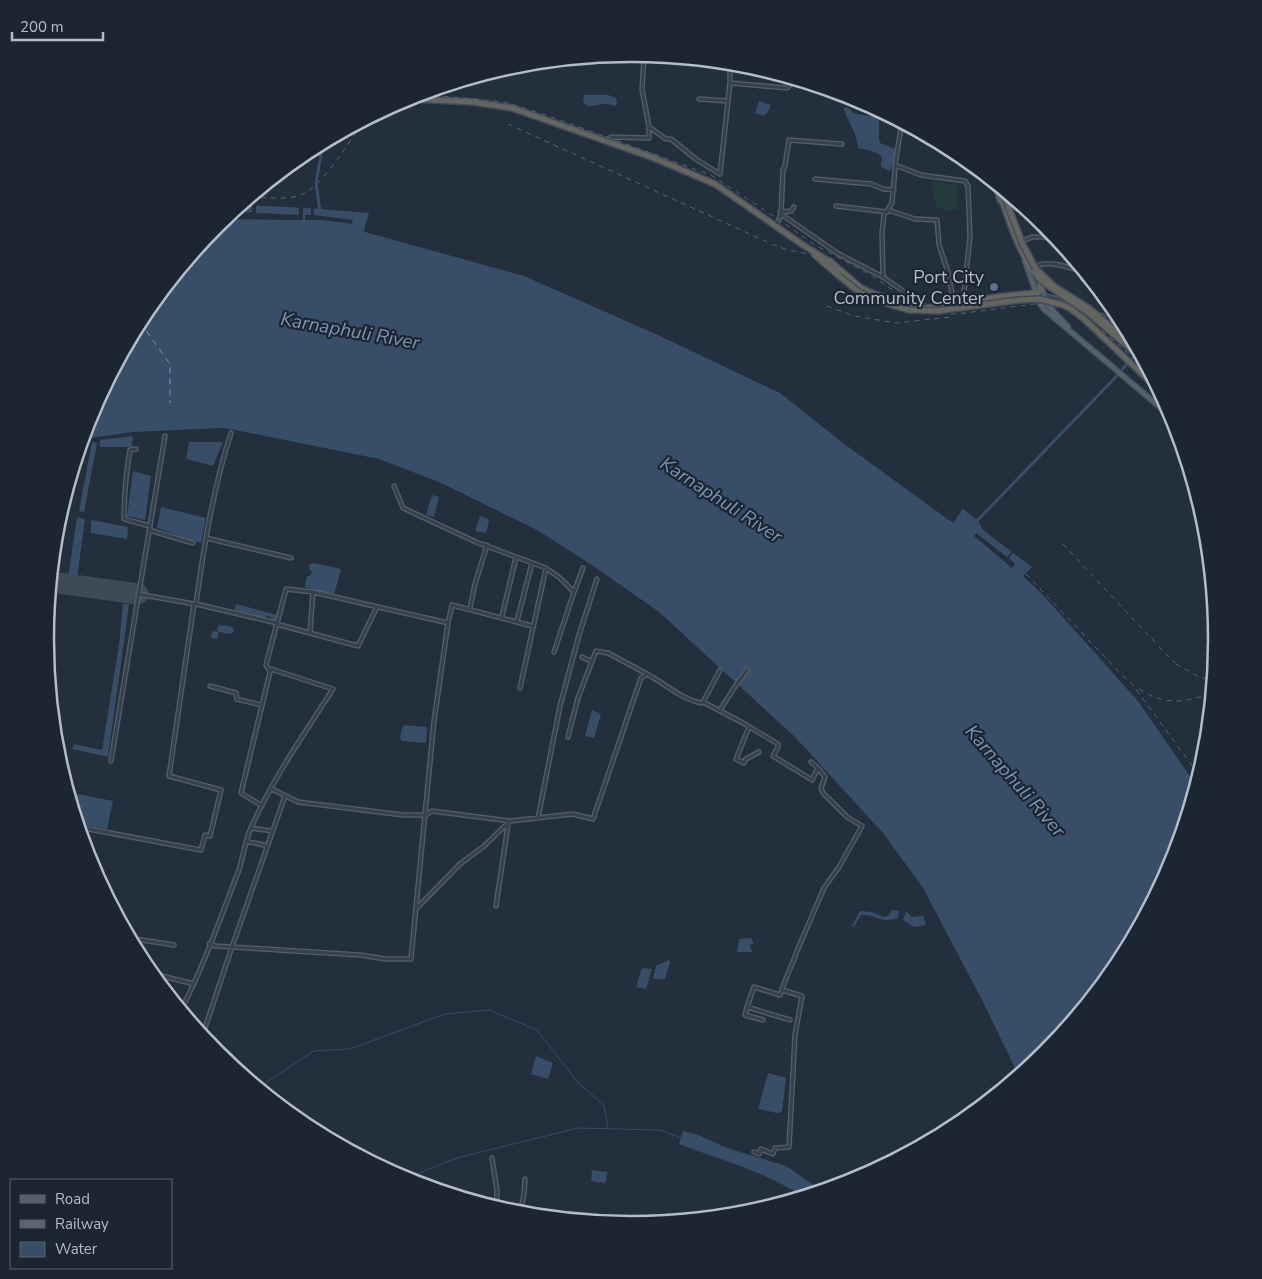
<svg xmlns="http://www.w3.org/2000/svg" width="1262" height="1279" font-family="'Nunito Sans',sans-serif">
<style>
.green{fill:#253c3e}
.water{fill:#384d67}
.pier{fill:#232f3d}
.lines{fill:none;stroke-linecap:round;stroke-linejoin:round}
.stream{stroke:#384d67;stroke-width:1}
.canal{stroke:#384d67;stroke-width:3}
.ferry{stroke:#7b93b1;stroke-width:1;stroke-dasharray:6 5;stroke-linecap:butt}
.runway{stroke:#3e4a58;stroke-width:21}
.minor-casing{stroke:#555f6b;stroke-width:5.5}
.primary-casing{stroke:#404a56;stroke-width:7}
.trunk-casing{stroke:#424c58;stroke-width:8}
.minor{stroke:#37414d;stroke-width:3}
.primary{stroke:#55606d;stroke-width:4.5}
.trunk{stroke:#646460;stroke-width:5}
.rail{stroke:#596574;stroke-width:1;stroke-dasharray:5 5;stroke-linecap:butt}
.trunk-bridge-casing{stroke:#424c58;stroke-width:8;stroke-linecap:butt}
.trunk-bridge{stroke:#646460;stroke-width:5}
.service-dot{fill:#5c6f8a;stroke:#1c2632;stroke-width:2}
.labels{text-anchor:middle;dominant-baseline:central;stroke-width:4.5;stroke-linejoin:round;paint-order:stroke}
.poi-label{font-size:18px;fill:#b3bcc9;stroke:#1c2632;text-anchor:end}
.water-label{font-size:19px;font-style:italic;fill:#7b93b1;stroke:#1c2632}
.rim{fill:none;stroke:#b3bcc9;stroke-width:2.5}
</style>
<rect width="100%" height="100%" fill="#232f3d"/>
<!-- green -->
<path class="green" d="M932 182 957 185 958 209 947 211 937 207 933 196Z"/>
<!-- water -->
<path class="water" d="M584 95H608L616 98 617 102 615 106C611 105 606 103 602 104 594 105 589 109 583 102Z
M759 101 771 105 767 113 764 116 755 113Z
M845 107 850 109 853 113 875 117 879 120V137L880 143 896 149 895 158 890 171 881 167C880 164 882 161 882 158 881 152 863 149 858 148 856 130 849 125 844 109Z
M241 205 308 208 369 213 364 230 365 232 524 276 658 335 780 393 843 443 953 523 963 509 978 521 983 530 1032 567 1023 576 1045 597 1138 701 1196 785 1172 864 1118 965 1045 1054 1019 1076 983 1002 923 888 883 833 795 737 659 612 592 565 537 530 439 482 379 459 235 430 221 428 133 432 82 439 90 415 144 314 217 225Z
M132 436 133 438 132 447H100V440Z
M92 442 97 443 84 512 79 511Z
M189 442H223L213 466 186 459Z
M133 471 151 476 145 520 127 516Z
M432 495 439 497 434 517 426 515Z
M161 507 206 518 201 543 157 528Z
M480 516 488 519 489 521 486 533 475 531Z
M77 517 85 519 77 579 68 578Z
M91 520 128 527 127 539 91 533Z
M314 563 341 569 334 595 305 587 307 576H310L312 572 309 569V565Z
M123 604H129L127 620 108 757 72 749 74 744 102 750 119 645Z
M236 604 277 615 275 622H271V617L266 616 264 619 234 612Z
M219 625 233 627 234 632 230 634 219 632 217 639 211 638 212 631 218 632 217 628Z
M592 710 601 714 594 738 585 736Z
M405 725 426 727 427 730 426 743 402 741 400 738 402 728Z
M68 792 113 801 107 829 78 824Z
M892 910 899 911 898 918C879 924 876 914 861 915L854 927 852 926 860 911 872 912 883 917 888 916Z
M906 911 912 917 923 916 926 925 914 927 903 920Z
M751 938 754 944 750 945 752 952H737L739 939Z
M669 960 670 962 665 979H653L656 966Z
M642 968 652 969 646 989 636 987Z
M536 1056 553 1063 548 1079 531 1074Z
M768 1073 786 1078 782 1112 777 1113 758 1109Z
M683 1131 698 1135 727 1148 786 1166 822 1191 804 1197C766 1172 721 1160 679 1144Z
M592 1170 608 1172 605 1183 591 1181Z"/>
<!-- pier -->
<path class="pier" d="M252 204H256V213L299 215V205H303V220L224 219 232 213 252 212Z
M311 206H313L314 215 353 220 352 224 322 220H305V215H311Z
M976 533 1007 557 1013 550 1014 551 1009 558 1015 564 1012 568 974 536Z"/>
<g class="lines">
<!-- stream -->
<path class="stream" d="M258 1088 314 1051 350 1049 445 1014 489 1010 537 1030 578 1083 604 1105 608 1128
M404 1179 457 1158 578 1128 660 1130 682 1138"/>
<!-- canal -->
<path class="canal" d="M320 212 316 183 323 143
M975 523 1112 381 1136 354"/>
<!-- ferry -->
<path class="ferry" d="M140 322 170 364V403"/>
<!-- runway -->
<path class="runway" d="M51 582 138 594"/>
<!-- minor casing -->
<g class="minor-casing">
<path id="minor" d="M628 54 644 58 658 59 661 56
M644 58 642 89 649 127
M730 83 787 88 795 80
M849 96 853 98
M699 99 728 101
M605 140 612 137 649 138V127L666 139H671L697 160 720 174 730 83V63
M842 144 789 140 785 166 783 170 781 214 837 253 883 277 926 307
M895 165 921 175 965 181 968 186 970 237 964 292 965 302
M815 179 871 184 883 189 894 190
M836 206 887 212
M888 210 915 219 937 220 939 245 948 272 954 304
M780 212 791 211 794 207
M776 226 781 214
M1023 241 1032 237H1055
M1035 266C1053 260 1068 268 1084 272L1083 279H1090
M883 277 882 233 884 215 892 203 896 158 902 123
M1043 295 1073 304
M1100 315 1124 325
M136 449 130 450C126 473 124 495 124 519L150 526
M394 486 403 508 476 542 546 568 560 578 574 592 583 568
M149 530 193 543
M206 538 291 558
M138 594 194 604
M196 604 277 623 280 625 358 646 377 607
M470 608 475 584 487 545
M502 616 516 557
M517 621 532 563
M310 633 313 592
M554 652 574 592
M582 657 591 661
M647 674C664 683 681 699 701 703L703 702 720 670
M210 686 236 693 237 699 261 705
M520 688 546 568
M703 702 743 723 778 744V747L773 756 812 780 818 768 825 777 821 788 823 793 847 817 862 826 839 867 824 888 797 951C793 964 786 976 782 990L802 996 795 1035 789 1147 775 1148 773 1154 761 1149 759 1154 754 1152
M720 710 736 685 747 670
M749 727 736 759 744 763 746 759 759 752
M111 761 165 436
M811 762 818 768
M272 789 298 802 403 815H426L432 811 510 821 573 814 593 819 641 678 647 674 608 653 596 651 578 698 568 737
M262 806 241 793 270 672 266 665 286 589 313 592 448 623
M538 818 560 706 579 635 597 579
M78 827 201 850 205 835 210 836 221 790 169 776 194 604H196C204 546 213 489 231 433
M251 828 272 831
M246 841 268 846
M496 906 508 825
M416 909 460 864 483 847 510 821
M129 938 174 945
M209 944 216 946 360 955 386 959H411L434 721 448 623 452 605 532 626
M150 973 194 984
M782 990 780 995 754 987 747 1007 790 1020
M747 1007 745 1015 763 1020
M181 1010C204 966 221 916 239 870 243 856 245 843 250 830 272 780 304 734 333 689L271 669 270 672
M202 1037 232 947 285 796
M492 1158 497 1191 496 1208
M520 1215 524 1194 525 1179
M696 1217 700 1219"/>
</g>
<!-- primary casing -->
<g class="primary-casing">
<path id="primary" d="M994 183 1000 201
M1025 261 1040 304 1045 310 1173 418
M1038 277 1047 304 1068 327"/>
</g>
<!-- trunk casing -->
<g class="trunk-casing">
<path id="trunk" d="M413 99 473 102 512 108 654 158 715 184 803 245 832 263 861 288 872 293 916 308H928L1004 296 1036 293 1040 291V286
M997 185C1007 214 1016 247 1034 272
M815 255 839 276"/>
</g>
<!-- minor -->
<use href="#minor" class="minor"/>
<!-- primary -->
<use href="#primary" class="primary"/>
<!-- trunk -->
<use href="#trunk" class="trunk"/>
<!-- rail -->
<path class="rail" d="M404 100 429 95 504 102 543 114 711 175 775 217 815 245 869 274 920 308 947 314H957L1034 304 1073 308 1084 315 1149 371
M508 124 774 245 788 250 833 259
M251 197C266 197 283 200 298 196 321 189 345 147 360 127L369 118
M827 306 854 316 897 323 950 317
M1063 544 1165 653 1180 667
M1026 574 1119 672 1132 684 1199 775
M1176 664 1199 677 1213 680
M1139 689C1163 705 1186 704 1212 692"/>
<!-- trunk-bridge casing -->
<g class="trunk-bridge-casing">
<path id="trunk-bridge" d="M1002 190 1023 245 1036 269 1055 287 1090 309 1138 351
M1034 272 1044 283 1090 314 1133 351 1149 372
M839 276 859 292 875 300 909 310 937 311 1019 300 1039 299 1063 305 1071 309 1084 319 1158 389"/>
</g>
<!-- trunk-bridge -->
<use href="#trunk-bridge" class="trunk-bridge"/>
</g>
<!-- markers -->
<circle class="service-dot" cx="994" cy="287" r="5"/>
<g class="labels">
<!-- poi labels -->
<g class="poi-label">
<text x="984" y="277">Port City<tspan x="984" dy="21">Community Center</tspan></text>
</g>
<!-- water labels -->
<g class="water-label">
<text transform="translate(350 331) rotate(10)">Karnaphuli River</text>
<text transform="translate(721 500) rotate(33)">Karnaphuli River</text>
<text transform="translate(1015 781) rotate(49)">Karnaphuli River</text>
</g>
</g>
<!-- crop -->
<path d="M0 0H1262V1279H0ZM54 639a577 577 0 1 1 1154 0a577 577 0 1 1-1154 0Z" fill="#1c2632" fill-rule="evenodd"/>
<path class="rim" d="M54 639a577 577 0 1 1 1154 0a577 577 0 1 1-1154 0Z"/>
<!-- legend -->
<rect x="10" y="1179" width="162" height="90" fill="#1c2632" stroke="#58626e"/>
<rect x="20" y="1195" width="25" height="8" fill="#55606d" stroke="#58626e"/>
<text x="55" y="1204" font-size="15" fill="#b3bcc9">Road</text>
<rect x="20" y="1220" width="25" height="8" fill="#596574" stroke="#58626e"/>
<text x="55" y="1229" font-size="15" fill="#b3bcc9">Railway</text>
<rect x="20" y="1242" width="25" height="15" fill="#384d67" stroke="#58626e"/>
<text x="55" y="1254" font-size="15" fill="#b3bcc9">Water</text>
<!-- scale -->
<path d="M12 32v8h91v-8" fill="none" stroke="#b3bcc9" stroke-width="2.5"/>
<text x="20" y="32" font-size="15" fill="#b3bcc9" stroke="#1c2632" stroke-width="4" paint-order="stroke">200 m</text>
</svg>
